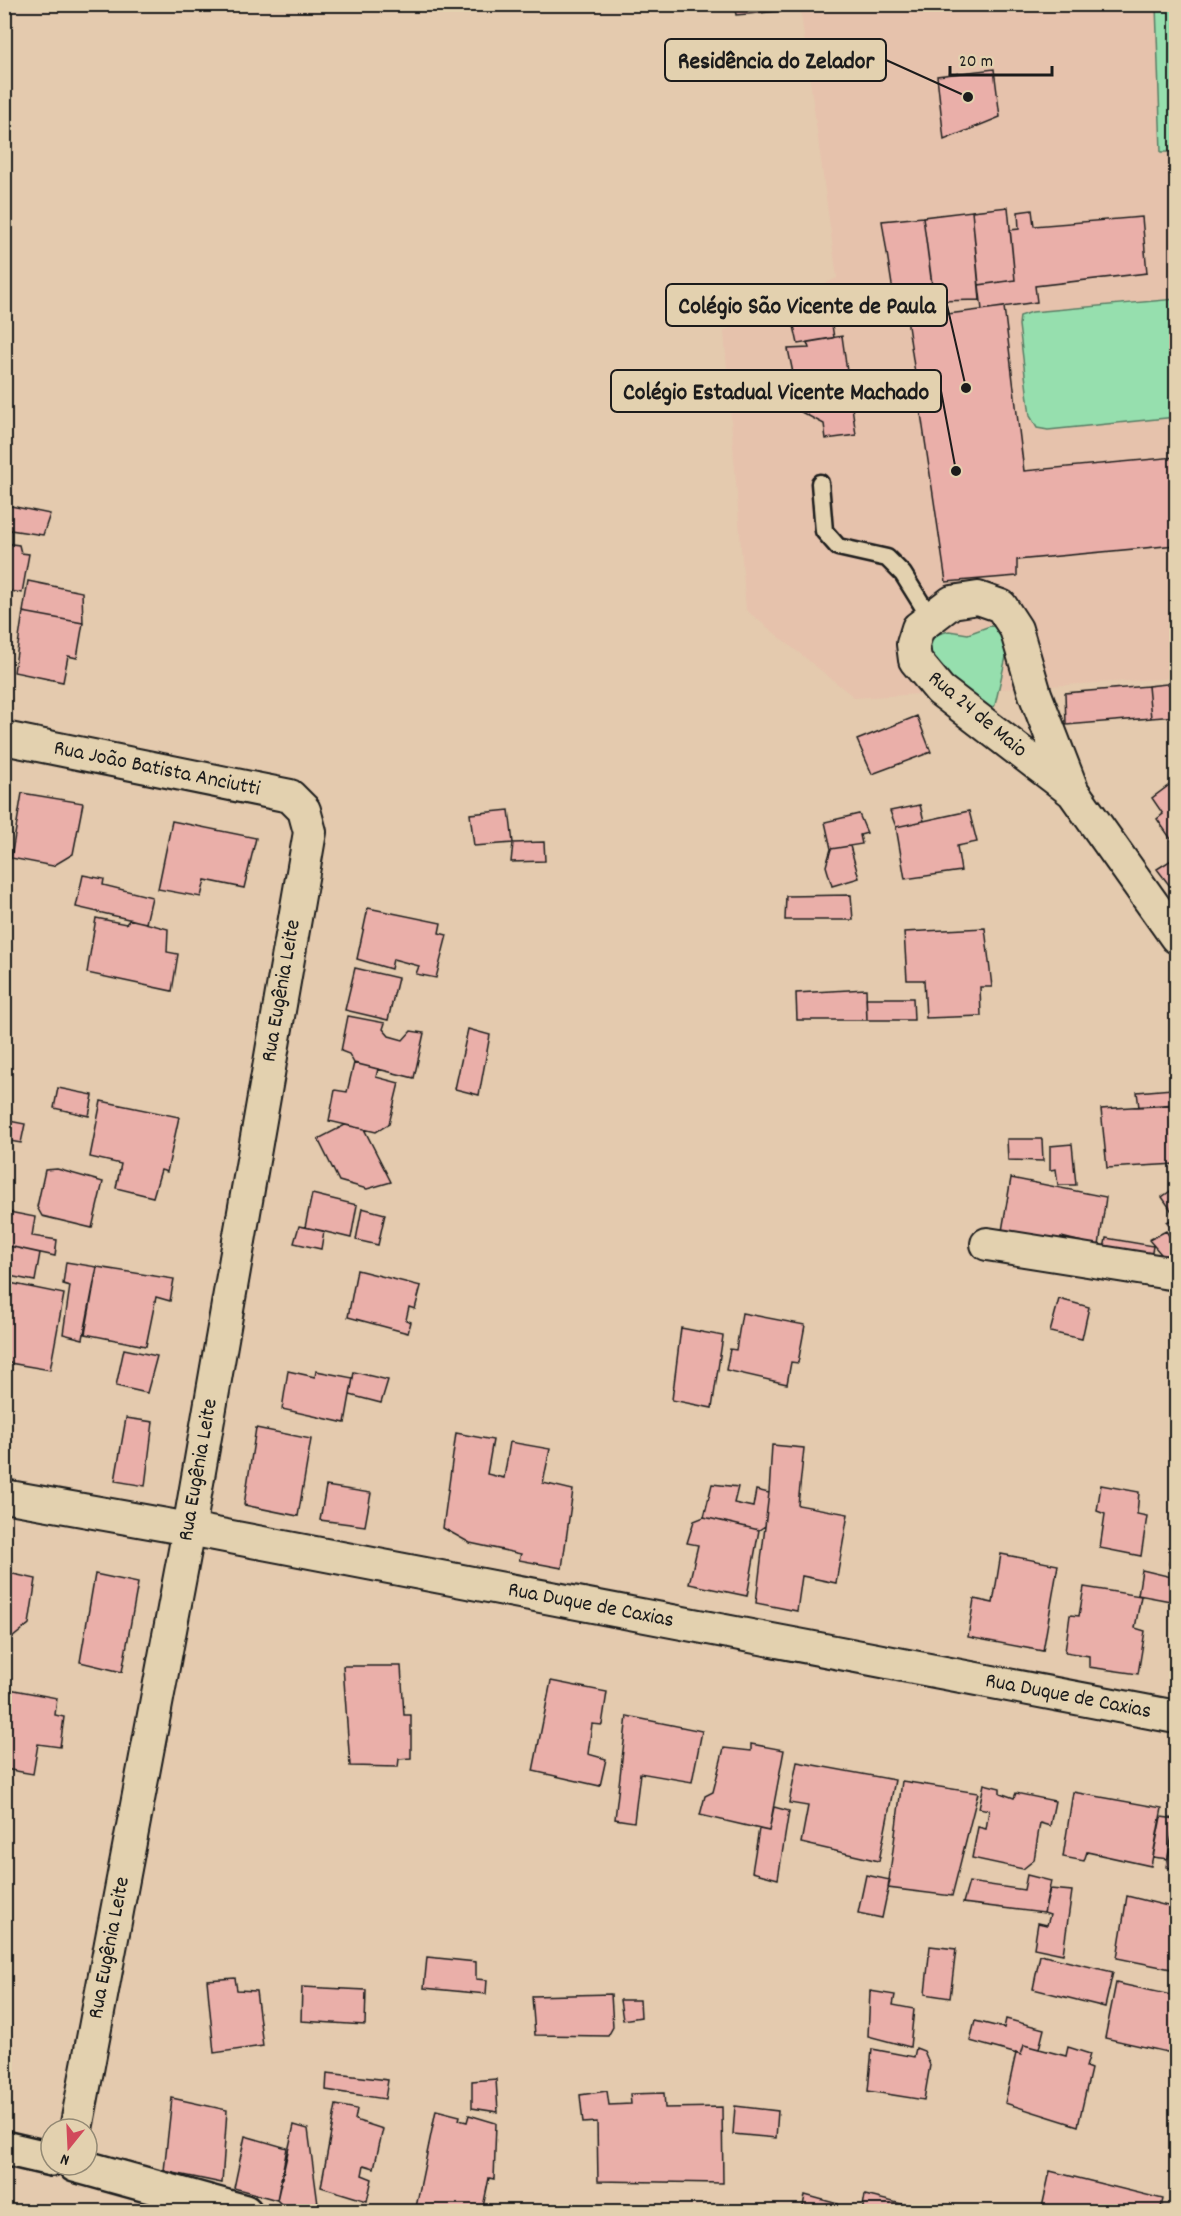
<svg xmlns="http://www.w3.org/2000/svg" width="1181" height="2216" font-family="Dekko,sans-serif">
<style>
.built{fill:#e6c2ac}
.green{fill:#96dfae;stroke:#597e65;stroke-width:1.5}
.building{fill:#eaafa9;stroke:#1c1c1c;stroke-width:1.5}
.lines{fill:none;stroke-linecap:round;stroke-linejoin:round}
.service-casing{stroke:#1c1c1c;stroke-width:21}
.minor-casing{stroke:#1c1c1c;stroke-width:36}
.secondary-casing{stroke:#1c1c1c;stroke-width:38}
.service{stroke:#e3d1af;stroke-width:16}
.minor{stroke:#e3d1af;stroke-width:32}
.secondary{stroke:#e3d1af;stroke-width:33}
.labels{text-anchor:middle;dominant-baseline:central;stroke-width:4.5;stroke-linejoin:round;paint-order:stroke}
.street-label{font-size:22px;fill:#1c1c1c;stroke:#e3d1af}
.leader{fill:none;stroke:#1c1c1c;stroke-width:2}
.callout-dot{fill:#1c1c1c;stroke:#e3d1af;stroke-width:2}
.callout{fill:#e3d1af;stroke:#1c1c1c;stroke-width:2}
.callout-label{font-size:24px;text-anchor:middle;font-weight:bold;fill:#1c1c1c}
</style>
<rect width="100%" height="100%" fill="#e4caae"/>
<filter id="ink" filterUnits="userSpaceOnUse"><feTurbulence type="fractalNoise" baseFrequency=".0167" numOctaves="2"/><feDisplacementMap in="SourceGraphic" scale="12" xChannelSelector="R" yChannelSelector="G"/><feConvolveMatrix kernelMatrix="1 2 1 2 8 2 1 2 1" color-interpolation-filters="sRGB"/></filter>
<g filter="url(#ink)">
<!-- built -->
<path class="built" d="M719 5H1176V678L855 698 746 610 724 331 837 278 800 7 720 12Z"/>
<!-- green -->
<path class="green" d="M1156 5H1176V152H1161Z
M1176 299V417L1048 430 1037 428 1030 416 1019 325 1020 316 1032 312Z
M990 626 1001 627 1008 648 995 705 988 710 926 666 929 645 935 635 949 631 968 634Z"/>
<!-- building -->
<path class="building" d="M734 4H780L781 11 736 15Z
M994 69 1000 117 944 140 937 76Z
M1008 207 1015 280 979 285 972 211Z
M1032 210 1034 226 1142 217 1147 273 1035 286 1037 302 982 310 979 285 1015 280 1010 230 1019 229 1018 212Z
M972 211 980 300 934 301 923 217Z
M923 217 933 291 894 298 882 221Z
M829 306 834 338 798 344 794 326 806 325 805 310Z
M1004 307 1024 471 1176 457V545L1017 560V576L946 582 907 319Z
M842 336 856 435 826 439 824 424 801 412 788 349 809 348 807 342Z
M6 505 50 514 43 535 4 529Z
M4 543 19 545 21 553 29 554 22 593 4 590Z
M28 581 82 592 83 623 23 612Z
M23 612 83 623 77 658 68 656 63 682 14 672Z
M1176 683V716L1151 718 1148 686Z
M1148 686 1151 718 1066 725 1065 693Z
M917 716 931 752 872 774 857 740Z
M1176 780V840L1173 842 1157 819 1163 814 1152 798Z
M22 793 83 803 73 854 53 866 11 858Z
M920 805 924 821 896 827 890 811Z
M509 810 513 843 474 846 470 814Z
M969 811 977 842 957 846 961 871 905 879 896 827Z
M4 812 8 813 4 833Z
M859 814 867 833 860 835 862 844 831 849 825 822Z
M172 821 256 838 244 888 205 880 201 897 158 889Z
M544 842 545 861 511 862 513 843Z
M850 846 859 878 832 886 826 866 831 849Z
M1176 857V894L1157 869Z
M83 875 104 879 103 885 152 897 146 923 76 907Z
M851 895 853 920H785L786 896Z
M368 908 441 923 439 933 447 935 436 978 416 974 419 966 393 959 391 969 357 959Z
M96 918 126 924 130 919 168 929 167 952 178 954 172 991 87 973Z
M985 928 992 987H980L981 1016 926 1018 924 980H907L904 932Z
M355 968 398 978 388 1020 345 1010Z
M866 989 867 1020H797L796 993Z
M866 998H913L914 1020H867Z
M348 1016 385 1023 383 1029 389 1036 403 1040 411 1031 424 1033 414 1078 354 1063 349 1054 341 1051Z
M468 1029 490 1035 479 1095 455 1089Z
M354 1063 378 1069 376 1077 399 1083 389 1124 376 1132 329 1121 335 1090 347 1092Z
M58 1088 93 1095 89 1116 54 1108Z
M1172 1089 1174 1105 1139 1107 1137 1092Z
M101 1101 179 1117 167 1172 161 1170 153 1197 116 1188 121 1164 90 1157Z
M1176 1104V1164L1107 1168 1101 1109Z
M4 1120 25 1124 21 1143 4 1140Z
M345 1125 364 1129 391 1182 367 1189 339 1181 318 1139Z
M1007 1139H1042L1043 1161 1008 1160Z
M1072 1144 1076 1185H1058L1056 1169 1050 1170V1146Z
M57 1169 103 1182 92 1228 42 1216 37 1207 45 1170Z
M1011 1178 1106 1197 1099 1246 1061 1237 1059 1243 1002 1231Z
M1176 1187V1235L1167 1222 1176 1217 1162 1197Z
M312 1194 357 1205 351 1238 305 1227Z
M362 1208 385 1214 378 1245 356 1240Z
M4 1211 35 1217 32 1236 57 1240 55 1256 4 1245Z
M299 1226 324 1231 321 1249 294 1243Z
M1166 1231 1176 1246V1255L1167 1261 1149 1240Z
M1106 1238 1153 1246 1150 1264 1103 1255Z
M4 1245 40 1253 35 1281 4 1275Z
M66 1262 97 1267 83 1339 63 1334 70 1286 63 1284Z
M97 1267 174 1279 170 1301 156 1297 146 1346 85 1334Z
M357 1270 421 1286 415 1309 409 1307 406 1320 411 1322 408 1333 348 1317Z
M5 1282 64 1294 50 1370 4 1362Z
M1059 1299 1089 1307 1082 1339 1050 1332Z
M742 1313 805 1325 798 1363 791 1362 787 1384 726 1370 730 1349 736 1350Z
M681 1328 723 1336 712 1408 672 1400Z
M124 1349 157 1356 147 1393 116 1386Z
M288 1371 315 1377 316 1371 353 1378 345 1423 282 1409Z
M354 1372 388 1380 381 1403 350 1395Z
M126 1418 153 1422 145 1486 115 1481Z
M256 1428 311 1439 298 1516 244 1505Z
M456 1433 493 1440 487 1474 504 1478 510 1442 550 1449 543 1483 573 1490 562 1568 519 1560 521 1554 470 1543 443 1528Z
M772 1445 804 1448 798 1505 848 1514 836 1583 802 1576 797 1611 756 1603 769 1493Z
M712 1484 738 1487 734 1503 753 1507 756 1490 769 1493 765 1526 759 1530 704 1517Z
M1101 1485 1139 1492 1137 1514 1147 1516 1141 1556 1100 1548 1105 1514 1097 1511Z
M326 1486 371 1493 365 1526 320 1520Z
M704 1517 759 1530 747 1596 689 1584 698 1545 687 1543 694 1521Z
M1175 1527H1176V1565L1169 1564Z
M1001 1554 1058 1565 1043 1651 968 1637 974 1599 993 1603Z
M1142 1570 1176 1578V1602L1138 1595Z
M4 1572 36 1579 29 1624 12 1638 4 1637Z
M95 1574 138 1583 122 1672 80 1662Z
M1084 1587 1141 1596 1135 1628 1145 1631 1138 1674 1089 1667V1656L1065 1652 1070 1615 1079 1616Z
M343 1666H401L404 1715H411V1758L399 1759 398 1767 350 1766Z
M551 1681 607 1692 602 1725 592 1724 588 1754 606 1759 600 1786 533 1771Z
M4 1688 57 1698 55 1715 64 1717 60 1747 38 1744 33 1774 5 1769Z
M627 1716 702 1731 692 1782 640 1773 634 1822 615 1819Z
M751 1744 784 1750 769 1831 700 1815 705 1796 713 1792 724 1748 751 1751Z
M797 1762 895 1780 879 1861 801 1843 808 1806 789 1803Z
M902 1781 978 1793 952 1896 888 1888Z
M984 1784 1000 1788V1793L1014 1798 1016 1793 1055 1801 1050 1826 1040 1823 1034 1860 1023 1869 972 1858 978 1827 986 1829 989 1810 979 1808Z
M1073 1792 1162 1808 1151 1866 1087 1852 1084 1861 1063 1857Z
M774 1807 789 1811 778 1879 752 1872 759 1829 769 1831Z
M1176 1814V1869L1166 1867Z
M1161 1817 1176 1819 1168 1859 1153 1857Z
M866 1875 890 1880 882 1918 858 1913Z
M1027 1875 1051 1881 1044 1913 963 1903 969 1882 1024 1890Z
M1050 1889 1072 1891 1063 1954 1034 1948 1038 1923 1047 1925 1050 1915 1044 1913Z
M1127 1896 1176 1908V1970L1117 1958Z
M930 1946 956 1949 950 1998 925 1994Z
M1040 1955 1113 1972 1105 2007 1033 1989Z
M427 1957 476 1962V1979L487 1980 486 1994 424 1988Z
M235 1978 237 1990 256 1991 263 2046 214 2053 207 1980Z
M1116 1983 1176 1996V2054L1105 2038Z
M302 1987 366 1990 365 2025 301 2021Z
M870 1991 895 1995 893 2005 914 2009 910 2047 868 2036Z
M611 1994 613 2027 608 2036 535 2035 532 1996Z
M620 2000H640L641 2017 623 2020Z
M1006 2019 1044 2029 1039 2049 1024 2045 1021 2055 970 2041 975 2021 1004 2028Z
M1024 2045 1066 2056 1068 2047 1090 2054 1086 2067 1091 2069 1078 2126 1005 2103 1016 2053 1021 2055Z
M916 2048 924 2051 930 2065 924 2100 868 2091 872 2049 914 2057Z
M327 2073 388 2080 385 2099 326 2090Z
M496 2079 498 2112 472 2108V2081Z
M607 2091 609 2105 631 2104 630 2094 664 2093 665 2108 722 2107 723 2183 598 2181 597 2122 583 2123 580 2095Z
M172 2098 227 2110 222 2183 164 2171Z
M336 2105 357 2109 355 2120 383 2129 374 2168 364 2165 362 2175 372 2179 367 2201 321 2187Z
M735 2106 778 2111 776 2138 733 2134Z
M436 2110 460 2116 459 2120 467 2122 469 2115 496 2123 494 2179 489 2178 482 2212H415Z
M294 2125 308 2129 319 2212H310L281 2204 277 2200Z
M245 2136 287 2148 277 2200 234 2188Z
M1050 2171 1163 2199 1160 2212H1041Z
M805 2195 838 2204 836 2212H802Z
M865 2195 906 2205 905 2212H862Z"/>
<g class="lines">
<!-- service casing -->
<g class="service-casing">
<path id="service" d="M820 483 824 531 838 547 887 558 903 574 931 619"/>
</g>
<!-- minor casing -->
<g class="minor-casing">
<g id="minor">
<path id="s1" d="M4 738 290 796 304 810 310 832 189 1529 76 2129"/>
<path d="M1073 792 940 690 915 660 913 644 918 628 952 602 978 598 1001 606 1016 629 1035 694 1073 792 1176 937"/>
<path d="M987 1244 1176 1274"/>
<path id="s2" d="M4 1496 189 1529 1176 1717"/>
</g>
</g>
<!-- secondary casing -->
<g class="secondary-casing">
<path id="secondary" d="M4 2148 51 2159
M75 2165 245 2212"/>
</g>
<!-- service -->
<use href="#service" class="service"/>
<!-- minor -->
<use href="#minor" class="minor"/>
<!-- secondary -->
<use href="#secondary" class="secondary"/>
</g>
</g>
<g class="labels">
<!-- street labels -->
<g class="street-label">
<text transform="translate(977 715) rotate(40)">Rua 24 de Maio</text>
<text stroke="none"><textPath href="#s1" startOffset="156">Rua João Batista Anciutti</textPath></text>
<text transform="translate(282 991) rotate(-80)">Rua Eugênia Leite</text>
<text transform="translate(199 1470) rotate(-80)">Rua Eugênia Leite</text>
<text stroke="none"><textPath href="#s2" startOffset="597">Rua Duque de Caxias</textPath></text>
<text stroke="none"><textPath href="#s2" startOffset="1083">Rua Duque de Caxias</textPath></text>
<text transform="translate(110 1948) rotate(-79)">Rua Eugênia Leite</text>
</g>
</g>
<!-- callouts -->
<path class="leader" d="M968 97L886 60M966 388L947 305M956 471L941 391"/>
<g class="callout-dot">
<circle cx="968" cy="97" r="6"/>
<circle cx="966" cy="388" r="6"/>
<circle cx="956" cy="471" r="6"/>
</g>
<g class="callout">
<rect x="665" y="39" width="221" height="42" rx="6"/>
<rect x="666" y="284" width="281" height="42" rx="6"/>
<rect x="611" y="370" width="330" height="42" rx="6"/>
</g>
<g class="callout-label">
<text x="776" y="68">Residência do Zelador</text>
<text x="807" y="313">Colégio São Vicente de Paula</text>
<text x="776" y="399">Colégio Estadual Vicente Machado</text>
</g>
<!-- margin -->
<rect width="1181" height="2216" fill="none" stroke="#e3d1af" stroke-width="24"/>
<rect x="12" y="12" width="1157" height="2192" fill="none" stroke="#1c1c1c" stroke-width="2" filter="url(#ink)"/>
<!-- north arrow -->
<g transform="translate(69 2147) rotate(198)"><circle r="28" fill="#e3d1af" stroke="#938974" stroke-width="1.5"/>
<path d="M0-4.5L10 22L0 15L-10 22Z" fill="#d1495b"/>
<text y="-9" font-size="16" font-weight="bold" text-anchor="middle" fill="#1c1c1c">N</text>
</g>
<!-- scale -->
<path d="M950 66v9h102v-9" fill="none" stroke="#1c1c1c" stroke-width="3"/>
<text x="959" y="66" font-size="18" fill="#1c1c1c" stroke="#e3d1af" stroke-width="4.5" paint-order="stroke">20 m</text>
</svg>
